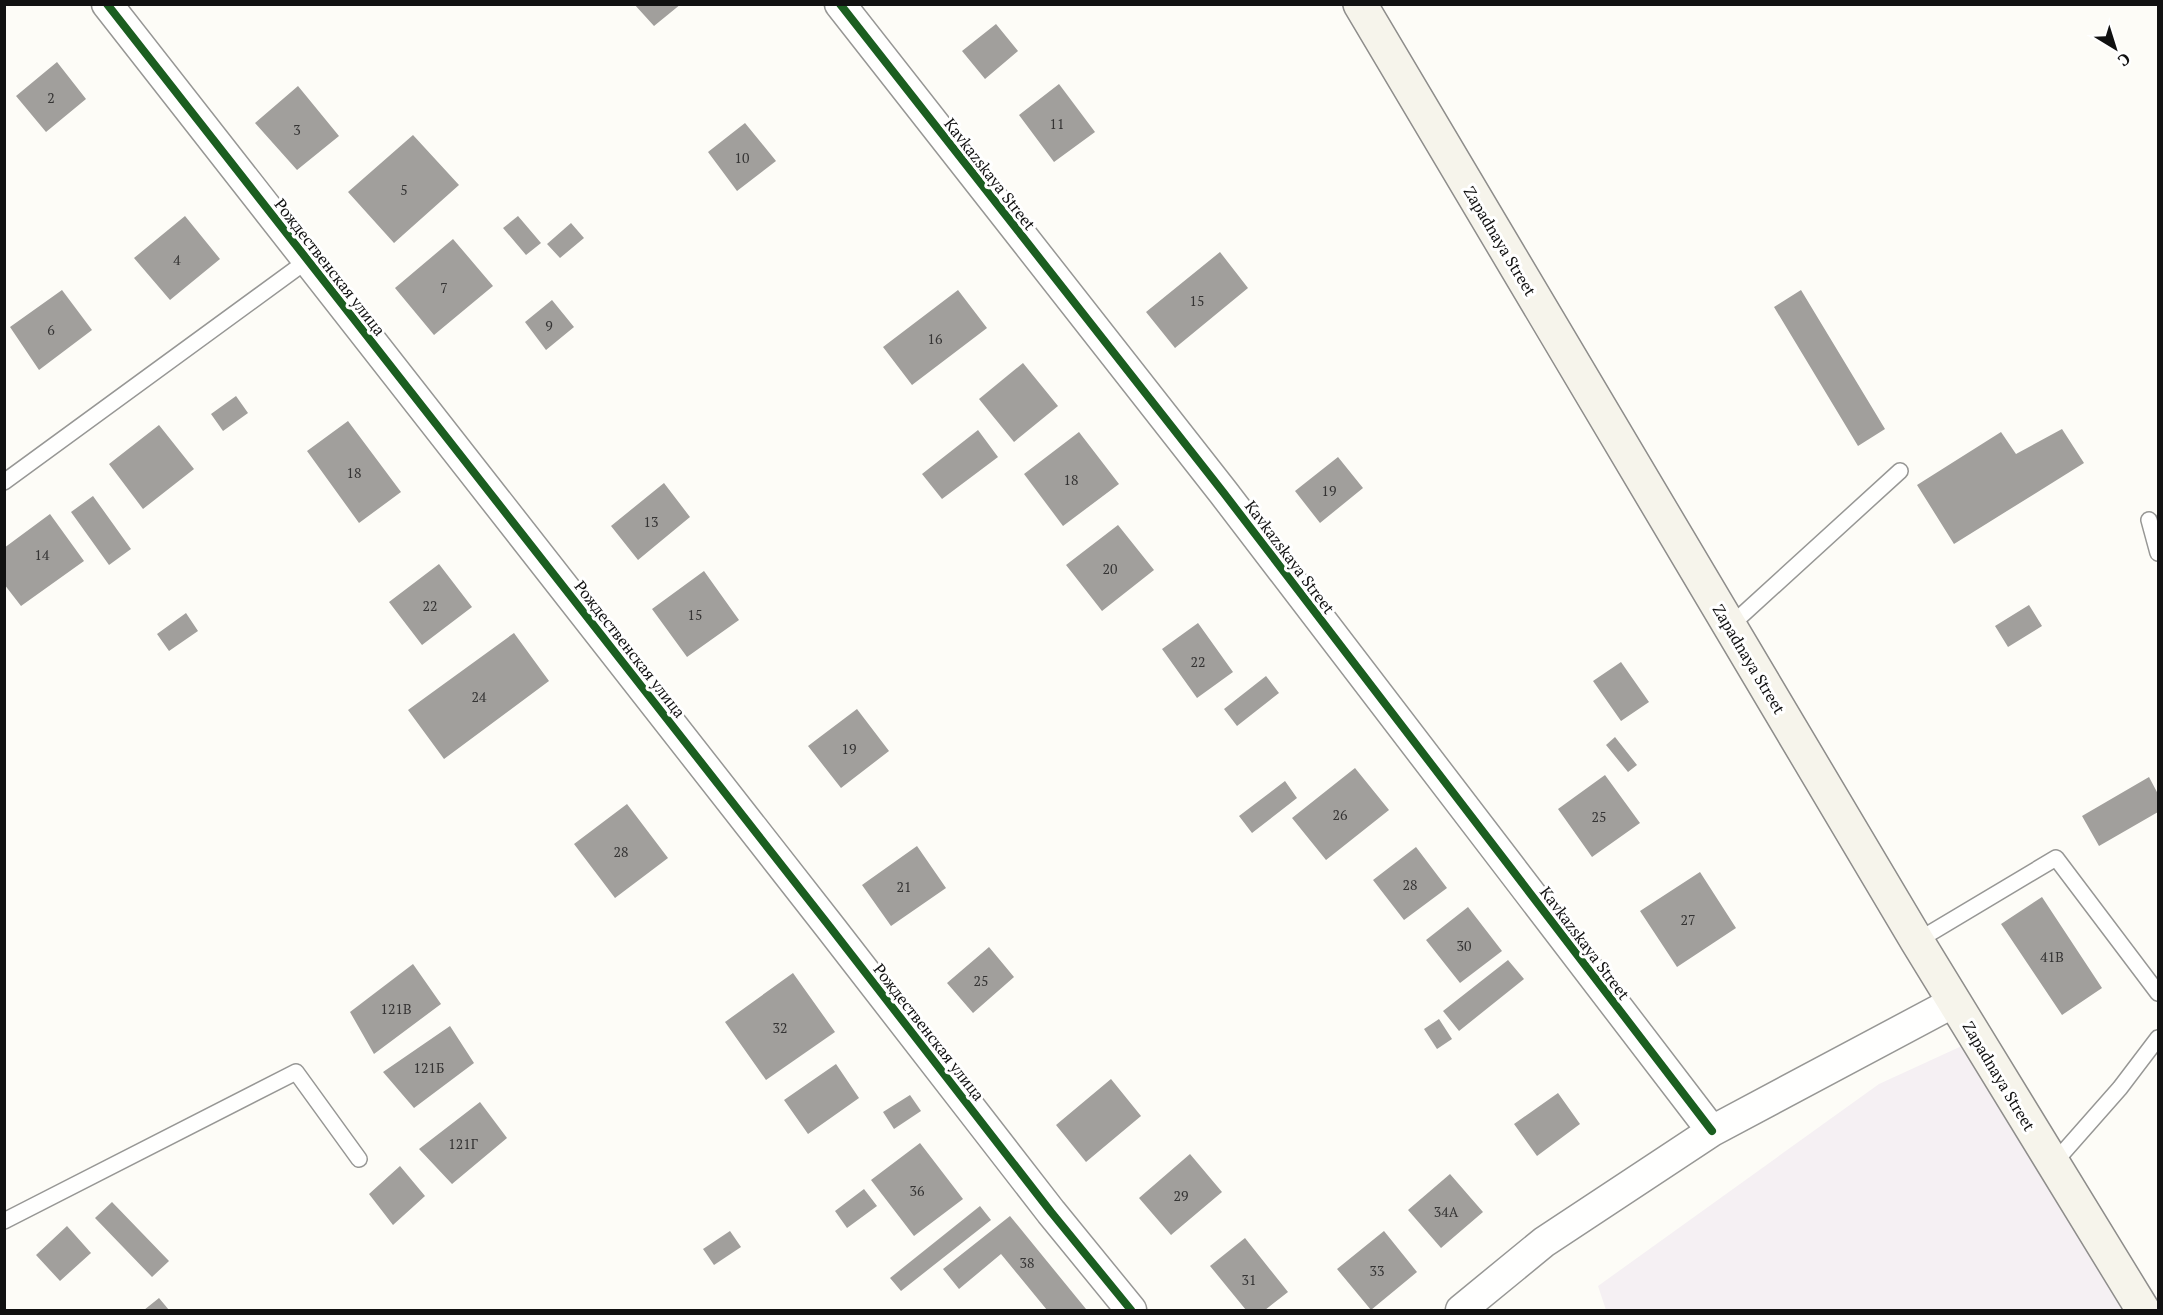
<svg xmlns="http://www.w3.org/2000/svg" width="2163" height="1315" font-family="'PT Serif',serif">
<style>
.industrial{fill:#f5f0f3}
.building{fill:#a19f9c}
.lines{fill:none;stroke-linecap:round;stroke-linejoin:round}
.service-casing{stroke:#979795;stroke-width:18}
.minor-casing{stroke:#979795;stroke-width:33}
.secondary-casing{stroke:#8e8d8b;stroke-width:36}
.service{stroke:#fffffe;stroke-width:15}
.minor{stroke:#fffffe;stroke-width:30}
.secondary{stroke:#f6f4eb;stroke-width:33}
.cycleway-casing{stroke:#fff;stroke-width:11}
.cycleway{stroke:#1b5e20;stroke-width:8}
.labels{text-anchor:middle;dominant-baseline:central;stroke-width:6;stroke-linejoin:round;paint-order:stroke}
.number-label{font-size:14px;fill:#353434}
.street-label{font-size:16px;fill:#111;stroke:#fff}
</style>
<rect width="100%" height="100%" fill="#fdfcf7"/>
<!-- industrial -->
<path class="industrial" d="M1977 1039 2143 1310H1606L1598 1286 1879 1084Z"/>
<!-- building -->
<path class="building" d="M634 4H681L654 26Z
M996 24 1018 51 985 79 962 51Z
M57 62 86 99 46 132 16 96Z
M1059 84 1095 132 1054 162 1019 115Z
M298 86 339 136 297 170 255 123Z
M745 123 776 161 737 191 708 152Z
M413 135 459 185 394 243 348 192Z
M185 216 220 259 170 300 134 258Z
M518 216 541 243 526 255 503 228Z
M571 223 584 238 560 258 547 244Z
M453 239 493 286 434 335 395 288Z
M1220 252 1248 288 1175 348 1146 312Z
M62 290 92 330 39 370 10 327Z
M958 290 987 328 912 385 883 347Z
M1801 290 1885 429 1858 446 1774 307Z
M552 300 574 327 546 350 525 322Z
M1023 363 1058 406 1014 442 979 399Z
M236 396 248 413 223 431 211 414Z
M348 421 401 492 359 523 307 451Z
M159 425 194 469 143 509 109 464Z
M2062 429 2084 463 1954 544 1917 485 2001 432 2016 454Z
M978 430 998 457 942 499 922 474Z
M1079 432 1119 484 1063 526 1024 474Z
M1338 457 1363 488 1320 523 1295 491Z
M664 483 690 517 638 560 611 526Z
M93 496 131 549 109 565 71 512Z
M50 514 84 561 21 606 4 584V548Z
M1118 525 1154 570 1102 611 1066 565Z
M439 564 472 607 422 645 389 602Z
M704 571 739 620 687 657 652 609Z
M2029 605 2042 626 2008 647 1995 626Z
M186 613 198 631 169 651 157 634Z
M1198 623 1233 672 1197 698 1162 649Z
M514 633 549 681 444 759 408 710Z
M1621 662 1649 702 1621 721 1593 681Z
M1266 676 1279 693 1237 726 1224 709Z
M857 709 889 751 841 788 808 746Z
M1615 737 1637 765 1628 772 1606 745Z
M1355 768 1389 810 1326 860 1292 818Z
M1605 775 1640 823 1592 857 1558 809Z
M2149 777 2158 794V812L2099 846 2082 816Z
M1285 781 1297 798 1252 833 1239 816Z
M627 804 668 858 615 898 574 844Z
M917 846 946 888 891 926 862 885Z
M1416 847 1447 888 1404 920 1373 880Z
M1700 872 1736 928 1677 967 1640 911Z
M2042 897 2102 988 2062 1015 2001 924Z
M1468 907 1502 951 1460 983 1426 940Z
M989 947 1014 977 973 1013 947 983Z
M1508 960 1524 979 1459 1031 1443 1011Z
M413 964 441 1004 374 1054 350 1012Z
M793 973 835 1032 766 1080 725 1022Z
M1439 1019 1452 1039 1437 1049 1424 1029Z
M450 1026 474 1063 414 1108 383 1072Z
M836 1064 859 1098 808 1134 784 1100Z
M1111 1079 1141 1116 1086 1162 1056 1125Z
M1558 1093 1580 1124 1537 1156 1514 1124Z
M910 1095 921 1111 894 1129 883 1112Z
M480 1102 507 1138 452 1184 419 1149Z
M920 1143 963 1199 914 1236 871 1180Z
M1190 1154 1222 1192 1171 1235 1139 1198Z
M400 1166 425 1196 393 1225 369 1194Z
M1450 1174 1483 1212 1441 1248 1408 1210Z
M864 1189 877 1206 847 1228 835 1211Z
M112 1202 169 1261 152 1277 95 1218Z
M980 1206 991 1220 901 1291 890 1278Z
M1010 1216 1086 1309 1084 1310H1047L1001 1254 959 1289 943 1269Z
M67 1226 91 1253 60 1281 36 1255Z
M730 1231 741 1247 714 1265 703 1249Z
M1384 1231 1417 1272 1371 1310 1337 1269Z
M1245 1238 1288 1292 1265 1310H1246L1210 1266Z
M159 1298 169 1310H144Z"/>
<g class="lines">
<!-- service casing -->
<g class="service-casing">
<path id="service" d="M4 482 308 260
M2149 520 2158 553
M1730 626 1900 471
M1917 941 2056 858 2158 993
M2053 1164 2120 1088 2158 1038
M4 1221 296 1072 359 1159"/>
</g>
<!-- minor casing -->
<g class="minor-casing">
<path id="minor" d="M107 4 830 927 1051 1212 1131 1310
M840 4 1223 492 1712 1131
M1461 1310 1544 1242 1712 1131 1954 1002"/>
</g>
<!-- secondary casing -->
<g class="secondary-casing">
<path id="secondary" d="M1360 4 1917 941 2143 1310"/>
</g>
<!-- service -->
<use href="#service" class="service"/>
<!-- minor -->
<use href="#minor" class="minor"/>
<!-- secondary -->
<use href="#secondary" class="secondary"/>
<!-- cycleway casing -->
<g class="cycleway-casing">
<path id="cycleway" d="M107 4 830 927 1051 1212 1131 1310
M840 4 1223 492 1712 1131"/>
</g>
<!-- cycleway -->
<use href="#cycleway" class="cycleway"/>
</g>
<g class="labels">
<!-- number labels -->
<g class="number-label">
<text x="51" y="97">2</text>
<text x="1057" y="123">11</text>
<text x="297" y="129">3</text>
<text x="742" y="157">10</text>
<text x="404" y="189">5</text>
<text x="177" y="259">4</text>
<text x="444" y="287">7</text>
<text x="1197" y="300">15</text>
<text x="549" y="325">9</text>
<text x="51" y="329">6</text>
<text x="935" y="338">16</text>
<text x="354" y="472">18</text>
<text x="1071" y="479">18</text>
<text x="1329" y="490">19</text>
<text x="651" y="521">13</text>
<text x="42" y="554">14</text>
<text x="1110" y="568">20</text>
<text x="430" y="605">22</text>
<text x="695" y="614">15</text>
<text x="1198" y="661">22</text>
<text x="479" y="696">24</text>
<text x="849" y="748">19</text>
<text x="1340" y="814">26</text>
<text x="1599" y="816">25</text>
<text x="621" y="851">28</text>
<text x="1410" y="884">28</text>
<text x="904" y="886">21</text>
<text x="1688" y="919">27</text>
<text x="1464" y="945">30</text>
<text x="2052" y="956">41В</text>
<text x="981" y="980">25</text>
<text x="396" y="1008">121В</text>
<text x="780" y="1027">32</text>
<text x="429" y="1067">121Б</text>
<text x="463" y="1143">121Г</text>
<text x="917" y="1190">36</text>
<text x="1181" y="1195">29</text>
<text x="1446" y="1211">34А</text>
<text x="1027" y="1262">38</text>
<text x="1377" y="1270">33</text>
<text x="1249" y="1279">31</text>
</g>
<!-- street labels -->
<g class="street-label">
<text transform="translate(990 174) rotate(52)">Kavkazskaya Street</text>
<text transform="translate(1500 241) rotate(59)">Zapadnaya Street</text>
<text transform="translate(330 267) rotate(52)">Рождественская улица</text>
<text transform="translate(1290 557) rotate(53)">Kavkazskaya Street</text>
<text transform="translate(630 649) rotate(52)">Рождественская улица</text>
<text transform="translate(1749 659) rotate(59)">Zapadnaya Street</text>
<text transform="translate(1585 943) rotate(53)">Kavkazskaya Street</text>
<text transform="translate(929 1032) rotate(52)">Рождественская улица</text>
<text transform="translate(1999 1076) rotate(59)">Zapadnaya Street</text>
</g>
</g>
<!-- border -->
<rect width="2163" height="1315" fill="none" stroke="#111111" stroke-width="12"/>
<!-- north arrow -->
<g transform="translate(2115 48) rotate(142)" stroke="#ffffff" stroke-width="4.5" paint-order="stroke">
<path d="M0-4.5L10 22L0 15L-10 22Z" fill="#111111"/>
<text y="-9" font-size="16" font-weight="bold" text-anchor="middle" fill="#111111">С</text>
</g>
</svg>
